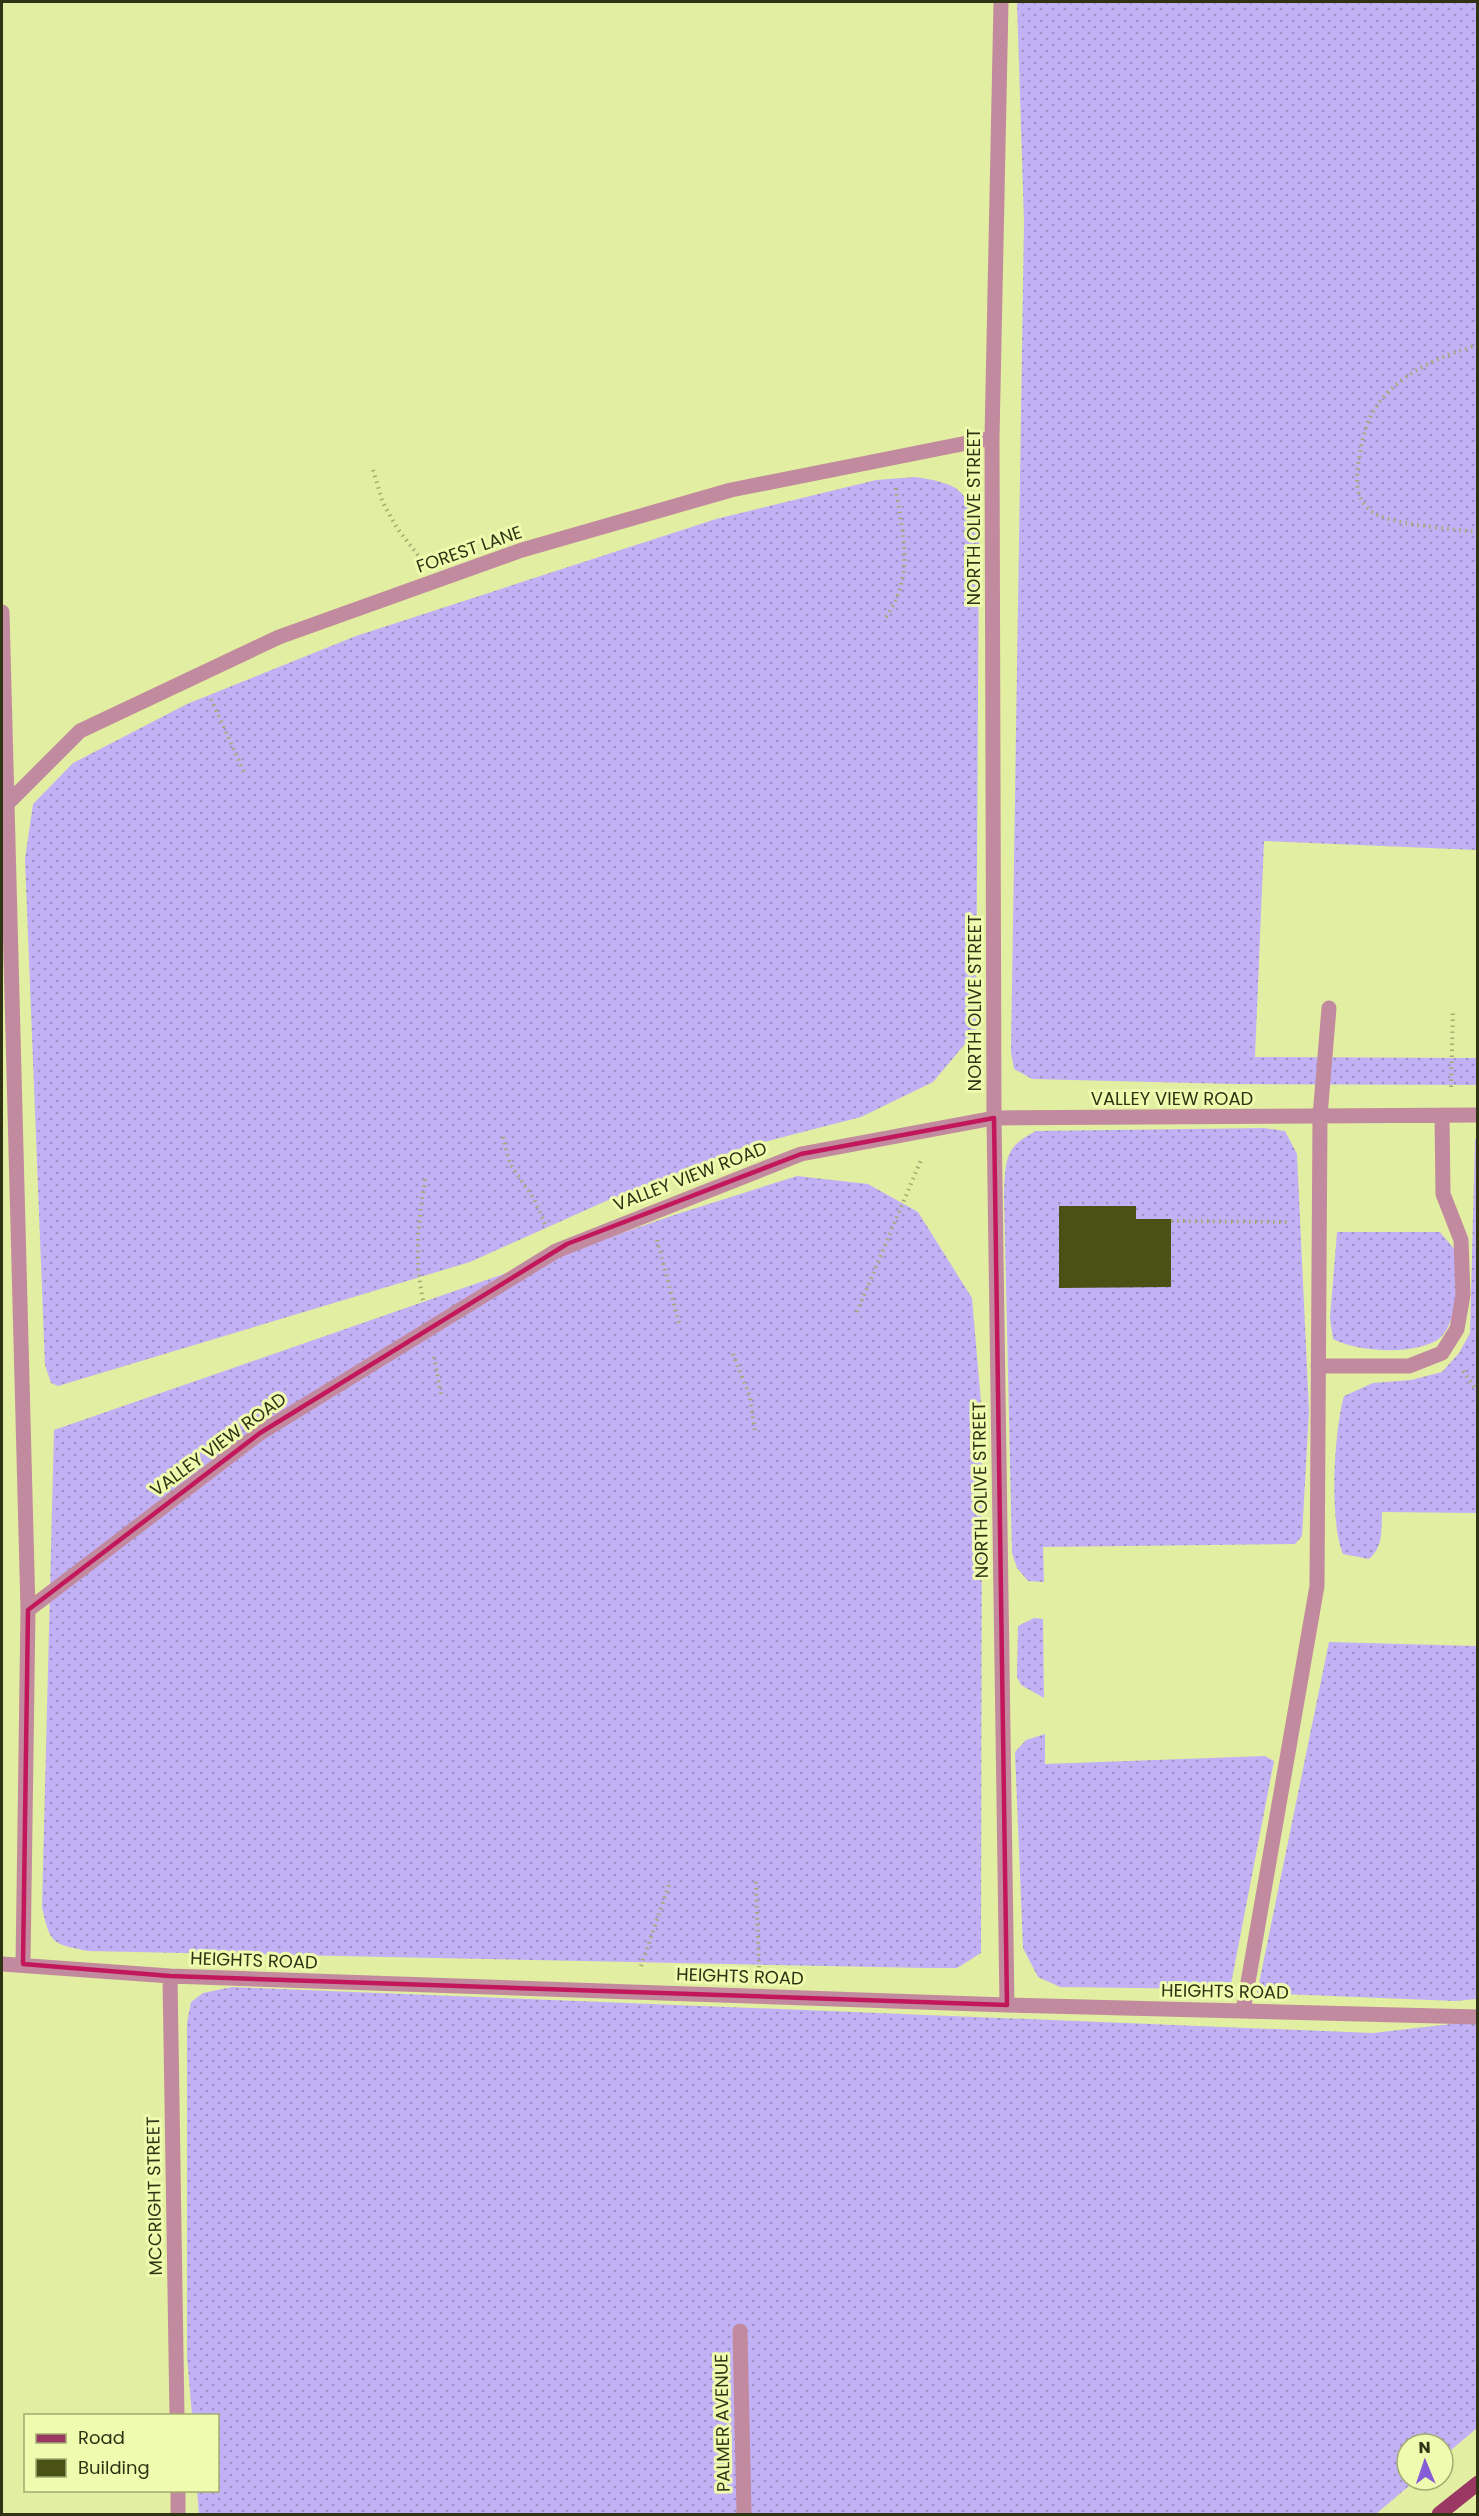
<svg xmlns="http://www.w3.org/2000/svg" width="1479" height="2516" font-family="Poppins,sans-serif">
<style>
.grass{fill:url(#grass-dots)}
.building{fill:#4a5114}
.lines{fill:none;stroke-linecap:round;stroke-linejoin:round}
.path{stroke:#a3ac70;stroke-width:4;stroke-dasharray:1.5 4.5;stroke-linecap:butt}
.minor{stroke:#c28a9e;stroke-width:15}
.major{stroke:#9a3763;stroke-width:15}
.marked{fill:none;stroke:#c2185b;stroke-width:4.5;stroke-linejoin:round}
.labels{text-anchor:middle;dominant-baseline:central;stroke-width:6;stroke-linejoin:round;paint-order:stroke}
.street-label{font-size:18px;fill:#2f3314;stroke:#effbae}
</style>
<defs>
<pattern id="grass-dots" width="8" height="8" patternUnits="userSpaceOnUse" patternTransform="scale(1.5)"><rect width="8" height="8" fill="#c3b1f6"/><path d="M2 2h.1M6 6h.1" fill="none" stroke="#9f91c6" stroke-width="1.8" stroke-linecap="round"/></pattern>
</defs>
<rect width="100%" height="100%" fill="#e2eea1"/>
<!-- grass -->
<path class="grass" d="M1017 2H1477V850L1264 841 1255 1057 1477 1058V1085L1234 1084 1032 1079 1014 1069 1011 1052 1024 222Z
M915 477C960 484 965 488 979 531L976 1031 933 1082 861 1117 744 1147 606 1201 470 1262 58 1386 51 1383 45 1365 25 859 33 804 73 763 187 704 356 636 716 519 876 480Z
M1264 1128 1285 1131 1297 1154 1309 1411 1302 1536 1295 1544 1043 1547 1044 1582 1028 1581 1017 1568 1012 1553 1004 1193C1006 1160 1004 1147 1036 1131Z
M1475 1139H1478L1477 1513 1382 1512C1381 1530 1384 1546 1369 1559L1343 1554C1329 1520 1334 1432 1344 1396L1373 1383 1411 1380 1442 1372 1459 1353 1470 1333Z
M797 1176 868 1184 918 1212 972 1298 982 1414 981 1953 957 1968H926L88 1951C51 1944 50 1943 42 1907L54 1430 674 1215Z
M1337 1232H1440C1445 1239 1454 1247 1457 1254 1464 1270 1455 1327 1440 1338 1417 1356 1357 1352 1333 1339L1330 1318Z
M1034 1618 1043 1619 1044 1698 1021 1685 1017 1677 1018 1626Z
M1329 1642 1477 1646V1999L1455 2001 1257 1993Z
M1045 1734V1764L1265 1756 1274 1761 1231 1984 1211 1989 1060 1987 1038 1977 1023 1948 1015 1752 1026 1740Z
M232 1987 1373 2033 1477 2021V2428L1443 2457V2444H1407V2480H1416L1376 2514H199L197 2491 218 2490V2416L192 2415 187 2356V2023L191 2002 203 1993Z"/>
<!-- building -->
<path class="building" d="M1059 1206H1136V1219H1171V1287L1059 1288Z"/>
<g class="lines">
<!-- path -->
<path class="path" d="M1478 345C1436 357 1383 380 1367 425 1362 438 1360 452 1358 465 1356 481 1356 500 1371 511 1389 525 1453 529 1478 532
M373 470 383 503 397 528 420 558
M886 617C916 574 902 533 895 484
M211 699 244 772
M1451 1087 1453 1010
M503 1137 510 1164 534 1199 545 1224
M1171 1221 1291 1222
M657 1240 679 1323
M423 1300C414 1257 418 1219 426 1176
M857 1312 921 1160
M733 1354 750 1397 755 1432
M434 1357 441 1394
M1463 1371 1478 1392
M756 1882 759 1969
M641 1966 669 1885"/>
<!-- minor -->
<path class="minor" d="M1001 2 992 438 994 1118 1007 2005
M2 612 28 1610 23 1964
M6 805 80 731 279 637 522 550 731 490 992 438
M1318 1366H1409L1442 1353 1457 1329 1463 1295 1461 1240 1443 1194 1442 1115
M28 1610 260 1433 556 1251 801 1154 994 1118 1478 1115
M2 1964 170 1976 1007 2005 1478 2017
M170 1976 177 2416
M1243 2011 1317 1586 1320 1116 1329 1008
M740 2331 744 2514
M178 2490V2514"/>
<!-- major -->
<path class="major" d="M1439 2514 1478 2483"/>
</g>
<!-- marked area -->
<path class="marked" d="M994 1118 1007 2005 170 1976 23 1964 28 1610 260 1433 567 1244 801 1154Z"/>
<g class="labels">
<!-- street labels -->
<g class="street-label">
<text transform="translate(973 517) rotate(-90)">NORTH OLIVE STREET</text>
<text transform="translate(469 549) rotate(-19)">FOREST LANE</text>
<text transform="translate(974 1003) rotate(-90)">NORTH OLIVE STREET</text>
<text x="1172" y="1098">VALLEY VIEW ROAD</text>
<text transform="translate(690 1176) rotate(-21)">VALLEY VIEW ROAD</text>
<text transform="translate(218 1444) rotate(-36)">VALLEY VIEW ROAD</text>
<text transform="translate(980 1490) rotate(-91)">NORTH OLIVE STREET</text>
<text transform="translate(254 1960) rotate(2)">HEIGHTS ROAD</text>
<text transform="translate(740 1976) rotate(2)">HEIGHTS ROAD</text>
<text transform="translate(1225 1991) rotate(1)">HEIGHTS ROAD</text>
<text transform="translate(154 2196) rotate(-91)">MCCRIGHT STREET</text>
<text transform="translate(722 2423) rotate(-91)">PALMER AVENUE</text>
</g>
</g>
<!-- border -->
<rect width="1479" height="2516" fill="none" stroke="#2f3314" stroke-width="6"/>
<!-- legend -->
<rect x="24" y="2414" width="195" height="78" fill="#effbae" stroke="#a2ab70" stroke-width="1.5"/>
<rect x="36" y="2434" width="30" height="9" fill="#9a3763" stroke="#a2ab70" stroke-width="1.5"/>
<text x="78" y="2444" font-size="18" fill="#2f3314">Road</text>
<rect x="36" y="2459" width="30" height="18" fill="#4a5114" stroke="#a2ab70" stroke-width="1.5"/>
<text x="78" y="2474" font-size="18" fill="#2f3314">Building</text>
<!-- north arrow -->
<g transform="translate(1425 2462) rotate(358)"><circle r="28" fill="#effbae" stroke="#a2ab70" stroke-width="1.5"/>
<path d="M0-4.5L10 22L0 15L-10 22Z" fill="#865dd7"/>
<text y="-9" font-size="16" font-weight="bold" text-anchor="middle" fill="#2f3314">N</text>
</g>
</svg>
